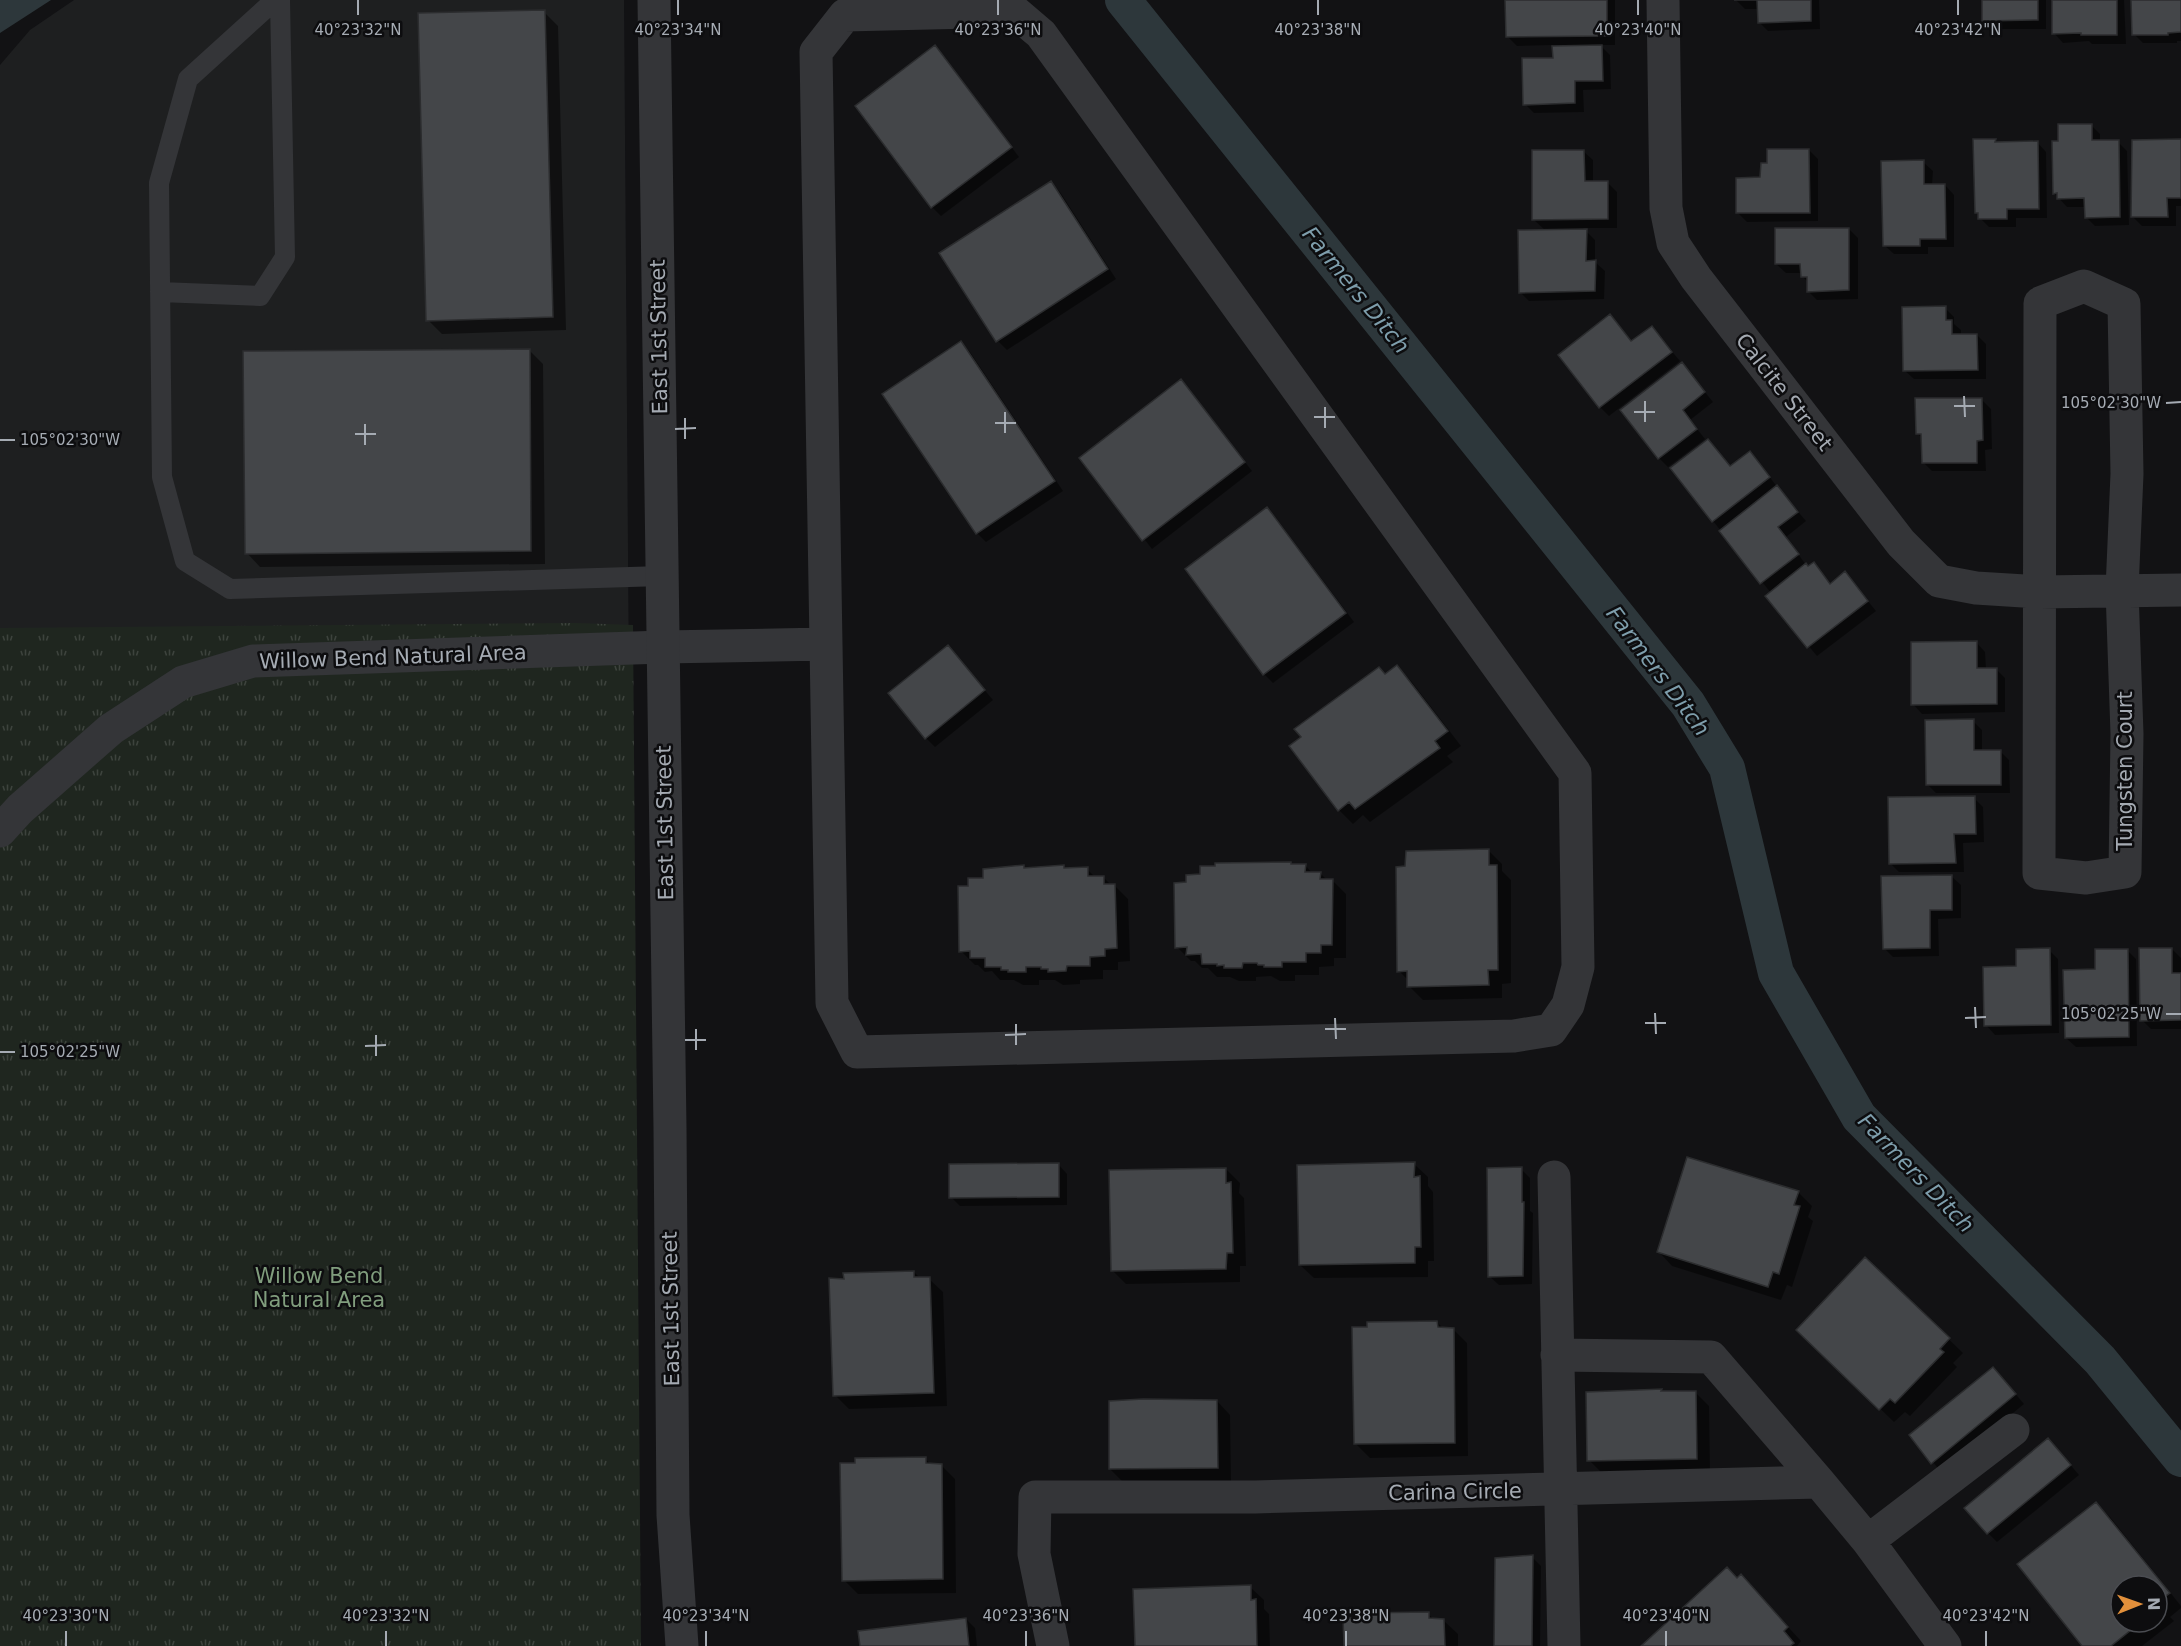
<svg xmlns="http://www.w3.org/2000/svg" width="2181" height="1646" font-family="'DejaVu Sans',sans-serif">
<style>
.built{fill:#1e1f20}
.grass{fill:url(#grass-tufts)}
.water{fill:#2d373b}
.shadow{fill:#0007;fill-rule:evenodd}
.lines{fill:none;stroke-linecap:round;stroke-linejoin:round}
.canal{stroke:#2d373b;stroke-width:36}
.building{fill:#444649;stroke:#2c2d2f;stroke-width:1.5}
.service{stroke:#343538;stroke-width:20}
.minor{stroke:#343538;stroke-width:33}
.tertiary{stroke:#343538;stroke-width:33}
.ticks{fill:none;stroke:#a5abb3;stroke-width:2}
.labels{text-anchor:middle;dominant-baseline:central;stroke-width:5;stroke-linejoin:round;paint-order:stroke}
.street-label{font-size:21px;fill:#a5abb3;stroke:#0d0d0f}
.park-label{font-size:21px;fill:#809d7d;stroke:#0d0d0f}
.water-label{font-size:22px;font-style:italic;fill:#7e9eac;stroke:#0d0d0f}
.ticks-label{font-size:15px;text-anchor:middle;fill:#a5abb3;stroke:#0d0d0f;stroke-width:5;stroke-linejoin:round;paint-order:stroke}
</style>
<defs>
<pattern id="grass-tufts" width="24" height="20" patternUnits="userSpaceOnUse" patternTransform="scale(1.5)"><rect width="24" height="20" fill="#1f261f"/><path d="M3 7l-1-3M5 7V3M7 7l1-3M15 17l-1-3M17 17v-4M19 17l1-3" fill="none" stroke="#3d433d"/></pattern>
</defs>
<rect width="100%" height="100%" fill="#121214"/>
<!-- built -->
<path class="built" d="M74 0H624L630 832 0 676V65L30 30Z"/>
<!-- grass -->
<path class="grass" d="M575 623 633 625 641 1646H0V628Z"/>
<!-- water -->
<path class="water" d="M0 0H51L0 33Z"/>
<!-- shadow -->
<path class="shadow" d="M1507 0H1615V45H1600L1610 55 1611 89 1583 90 1584 112 1534 113 1525 104 1554 59 1553 45 1517 46 1508 37Z
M1736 0H1819L1820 29 1768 31 1759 22V9H1745Z
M1983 0H2046V29H1993L1984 20Z
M2053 0H2124L2126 44H2092L2089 41 2063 43 2054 33Z
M2133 0H2181V41H2177V43H2143L2134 34Z
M544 12 558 26 566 330 442 334 428 320Z
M935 47 944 56 1019 157 941 216 932 207Z
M2091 125 2100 134V142H2118L2127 151 2129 225 2095 226 2086 217V207H2067L2054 193 2059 142Z
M1995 141 1998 143 2037 142 2046 152 2047 218H2016V227H1989L1980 218 1976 212Z
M2181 141V206H2176V226H2142L2133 217Z
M1809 150 1818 159V221L1747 222 1738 213 1762 178Z
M1583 151 1593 160V183H1608L1617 192V228H1583L1595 240V262L1605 271 1604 299 1529 301 1520 292 1546 231 1534 220Z
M1923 162 1933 171 1932 185H1945L1954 195V247H1928V254H1894L1884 245Z
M1051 183 1060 192 1116 279 1007 350 998 341 941 253Z
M1849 229 1858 238V299L1817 300 1808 291V282L1802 276V273H1786L1776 264Z
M1945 308 1954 317V324L1961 330V335H1977L1986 344V379H1914L1904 370Z
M1610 316 1632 342 1652 328 1680 361 1609 416 1600 407Z
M961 343 970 352 1063 491 986 542 977 533 884 395Z
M529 350 543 364 545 564 260 567 247 553Z
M1682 364 1713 402 1690 420 1705 439 1668 467 1659 458Z
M1181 381 1252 471 1152 549 1081 458Z
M1982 400 1991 409 1992 449 1985 450 1986 471H1932L1923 462V439L1917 433Z
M1708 441 1731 467 1750 453 1759 462 1777 487 1806 521 1786 537 1806 565 1809 568 1814 564 1832 585 1845 573 1876 611 1817 656 1767 596 1771 593 1713 521Z
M1267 509 1276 518 1354 622 1273 683 1264 674Z
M1976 642 1985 652 1986 669H1996L2005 678V712L1922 714 1913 704Z
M948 647 993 700 935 747 926 738Z
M1397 667 1411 681 1461 746 1447 756 1453 762 1370 822 1363 815 1353 824 1339 810 1291 747Z
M1973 721 1982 730V751H2000L2009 760 2010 793H1936L1927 784Z
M1974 798 1983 807 1984 842 1963 843 1964 872H1899L1890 863Z
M1488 850 1502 864V871L1511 880V983L1502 984V998L1423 1000 1409 986V981L1399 971Z
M1305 865 1313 874 1320 873 1327 880H1332L1346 894V958H1334V966L1319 967V975H1295V981H1280L1271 976 1256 977V981H1239L1230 977H1217L1208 968H1202L1195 961H1191L1177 947Z
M1023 867 1026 869 1064 867 1066 869H1087L1096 878 1103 877 1111 885H1114L1128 899 1130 961 1118 962V970H1103V979L1080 980V984L1063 985 1055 980H1039V985H1023L1014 980H1000L992 971 985 972 978 965H975L961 951 969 888 984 879Z
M1951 876 1961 885V918L1938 919 1939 956 1893 957 1884 948Z
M2172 949 2181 958V1029H2151L2142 1020Z
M2049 950 2058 959 2059 1033 1995 1035 1986 1025 2017 968Z
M2127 950 2136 959 2137 1046 2076 1047 2066 1038 2097 970Z
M1058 1164 1067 1174V1205L960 1206 951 1197Z
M1414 1164 1428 1177V1186L1433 1192 1434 1261H1428V1277L1314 1278 1300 1265Z
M1226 1169 1240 1183 1239 1193 1244 1198 1246 1266H1240V1282L1126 1284 1112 1270Z
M1521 1169 1530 1178V1211L1533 1213 1532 1284 1499 1285 1489 1276Z
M1798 1192 1812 1206 1808 1217 1813 1221 1792 1287 1787 1285 1781 1300 1672 1266 1659 1252Z
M1866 1259 1963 1353 1953 1363 1957 1367 1910 1416 1905 1412 1894 1422 1812 1343Z
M914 1272 920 1278 929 1279 943 1292 947 1406 849 1409 835 1395 846 1280Z
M1437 1322 1444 1329H1453L1467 1343 1468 1456 1370 1458 1356 1444Z
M2002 1378 2024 1404 1941 1472 1911 1435Z
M1661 1391 1663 1393 1695 1392 1709 1406 1710 1472 1603 1474 1589 1460Z
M1217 1401 1230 1415 1231 1481 1124 1483 1110 1469Z
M2057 1449 2079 1475 1997 1542 1988 1533Z
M925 1458 931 1465H941L955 1479 956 1593 858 1594 844 1580Z
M2096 1504 2110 1517 2181 1606V1608L2170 1617 2174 1621 2142 1646H2084ZM2121 1586H2157V1622H2121Z
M1532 1557 1541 1566 1540 1646H1496Z
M1738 1580 1754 1590 1801 1641 1797 1646H1643Z
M1250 1587 1264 1600V1609L1269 1614 1270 1646H1136Z
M1428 1614 1435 1620 1444 1621 1458 1634V1646H1345Z
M966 1619 975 1628 977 1646H861Z"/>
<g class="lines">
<!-- canal -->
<path class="canal" d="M1123 0 1688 704 1727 768 1776 973 1859 1117 2100 1360 2181 1459"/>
</g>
<!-- building -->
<path class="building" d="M1505 0H1607V36L1506 37Z
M1734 0H1811V21L1758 23 1757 0Z
M1982 0H2038V20L1982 21Z
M2052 0H2117V35H2081V33L2052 34Z
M2131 0H2181V32L2168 33V35H2132Z
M545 10 553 317 426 321 418 13Z
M935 45 1012 147 931 208 855 106Z
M1602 45 1603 81H1575V103L1523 105 1522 58H1553L1552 46Z
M2058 124H2092V140H2119L2120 217 2085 218 2084 198 2057 199V193L2053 194 2052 141H2058Z
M1973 139H1996L1995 142 2038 141 2039 209H2007V219H1978V213H1975Z
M2181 139V198H2167L2168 217H2131L2132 140Z
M1767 149H1809L1810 213H1736V178L1760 177 1761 163H1767Z
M1532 150H1584L1585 181H1608V219L1532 220Z
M1924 160V184H1945L1946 239H1920V246H1883L1881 161Z
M1051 181 1108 269 996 342 939 253Z
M1775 228H1849V290L1807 292V277H1801L1800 264H1775Z
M1587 229 1586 261 1596 260 1595 291 1519 293 1518 230Z
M1946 306V320H1952V334H1977L1978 370 1903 371 1902 307Z
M1610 314 1631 341 1652 326 1672 352 1599 408 1558 355Z
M961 341 1055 481 976 534 882 394Z
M530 349 531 551 245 554 243 351Z
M1682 362 1705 392 1683 410 1697 429 1658 459 1620 410Z
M1181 379 1245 462 1142 541 1079 458Z
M1915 398H1982L1983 440 1977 441V463H1922L1921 434H1916Z
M1708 439 1730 466 1750 451 1770 477 1712 522 1670 468Z
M1777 485 1798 512 1778 527 1799 554 1760 584 1719 531Z
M1267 507 1346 613 1263 675 1185 569Z
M1814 562 1830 584 1845 571 1868 601 1807 648 1765 596 1806 563 1808 566Z
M1977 641V668H1997V704L1911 705V642Z
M948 645 985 690 925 739 888 693Z
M1397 665 1448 731 1435 741 1440 748 1355 809 1349 802 1338 811 1289 746 1301 737 1294 729 1379 667 1385 674Z
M1974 719V750H2001V785H1926L1925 720Z
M1975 796 1976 834H1954L1956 863 1889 864 1888 797Z
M1489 849V865H1497L1498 970H1488L1489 985 1407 987V971L1397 972 1396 867 1405 866 1406 851Z
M1291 862V864H1306L1305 872H1321L1320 879H1333L1332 945H1321V953H1306V962H1282V967H1264V965H1258L1257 963H1243L1242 968H1224V965L1217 966V964H1202L1201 954 1186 955 1187 947 1175 948 1174 883 1186 882V875L1200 874V866H1215V863Z
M1024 865V868L1064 865V868L1088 867V876H1104V884H1115L1117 948 1105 949V956L1090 957V966H1067L1066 971 1048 972V969H1041V967H1026V972H1008V970H1001V967H985V958H970V951L959 952 958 886H968V878H983V869Z
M1952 875V910H1930V948L1883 949 1881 876Z
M2050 948 2051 1025 1984 1026 1983 967 2016 966V949Z
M2139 948H2172V973H2181V1020L2140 1021Z
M2095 949H2128L2129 1037 2065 1038 2063 970 2095 969Z
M1687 1157 1799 1191 1794 1205 1800 1206 1779 1274 1773 1272 1768 1287 1657 1252Z
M1415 1162 1414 1177 1420 1176 1421 1247H1415V1263L1299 1265 1297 1165Z
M1059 1163V1197L949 1198V1164Z
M1522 1167V1202H1524L1523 1276 1488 1277 1487 1168Z
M1226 1168V1183L1231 1182 1233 1253H1227L1226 1269 1111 1271 1109 1170Z
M1865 1257 1950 1338 1940 1349 1944 1352 1895 1403 1890 1399 1879 1410 1796 1330Z
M914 1271V1277H930L934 1393 833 1396 829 1278 844 1279 843 1273Z
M1437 1321 1438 1327 1454 1328 1455 1443 1354 1444 1352 1327H1367V1322Z
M1993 1367 2016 1394 1931 1464 1909 1435Z
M1662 1389 1661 1391H1696L1697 1459 1587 1461 1586 1392Z
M1143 1399 1217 1400 1218 1468 1109 1469V1401Z
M2048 1438 2071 1465 1987 1534 1964 1508Z
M926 1457V1463L942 1464 943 1579 842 1581 840 1463H855V1458Z
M2096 1502 2170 1593 2157 1602 2161 1606 2157 1609V1586H2121V1622H2141L2111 1646H2082L2017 1564Z
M1533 1555 1532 1646H1494L1495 1558Z
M1727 1567 1737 1578 1741 1574 1788 1627 1784 1631 1794 1643 1790 1646H1641Z
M1251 1585V1600L1256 1599 1257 1646H1135L1133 1589Z
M1429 1612V1618L1444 1619 1445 1646H1344L1343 1618H1359L1358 1613Z
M966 1618 969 1646H860L858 1631Z"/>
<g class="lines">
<!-- service -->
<path class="service" d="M275 0 188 79 159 183 162 477 185 561 230 589 662 576
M160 292 260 296 285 257 280 0"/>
<!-- minor -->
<path class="minor" d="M1663 0 1666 208 1673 243 1696 278 1901 543 1939 581 1976 588 2040 592 2181 590
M2084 286 2124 304 2127 474 2122 590 2127 734 2125 872 2086 878 2039 873 2040 303Z
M0 831 20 809 111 729 183 682 253 661 663 647 826 644 832 1003 857 1052 1514 1036 1551 1030 1568 1005 1578 967 1575 773 1041 34 1014 11 845 15 816 52 826 644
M1554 1177 1564 1646
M1557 1355 1711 1357 1819 1482
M1868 1541 2013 1430
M1053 1646 1034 1554 1035 1497H1255L1819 1482 1868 1541 1945 1646"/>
<!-- tertiary -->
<path class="tertiary" d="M654 0 670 1128 673 1515 682 1646"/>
</g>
<!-- ticks -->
<path class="ticks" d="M358 0V15M678 0V15M998 0V15M1318 0V15M1638 0V15M1958 0V15M1964 396 1965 417M1645 401V422M2166 403 2181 402M1954 406H1975M1325 407V428M1005 412V433M1634 412H1655M1314 417H1335M685 418V439M995 423H1016M365 424V445M675 429 696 428M355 434H376M0 440H15M1975 1007 1976 1028M1655 1013 1656 1034M2166 1014H2181M1335 1018 1336 1039M1965 1018 1986 1017M1645 1023H1666M1016 1024V1045M696 1029V1050M1325 1029H1346M376 1035V1056M1005 1035 1026 1034M685 1040H706M365 1046 386 1045M0 1052H15M66 1631V1646M386 1631V1646M706 1631V1646M1026 1631V1646M1346 1631V1646M1666 1631V1646M1986 1631V1646"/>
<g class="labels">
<!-- street labels -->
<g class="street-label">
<text transform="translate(659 337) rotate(-91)">East 1st Street</text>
<text transform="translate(1784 392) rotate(52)">Calcite Street</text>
<text transform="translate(393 657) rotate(-2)">Willow Bend Natural Area</text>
<text transform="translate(2125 771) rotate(-90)">Tungsten Court</text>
<text transform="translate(665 823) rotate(-91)">East 1st Street</text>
<text transform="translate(671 1309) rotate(-91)">East 1st Street</text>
<text transform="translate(1455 1492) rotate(-1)">Carina Circle</text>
</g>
<!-- park labels -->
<g class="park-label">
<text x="319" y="1276">Willow Bend<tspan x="319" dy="24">Natural Area</tspan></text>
</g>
<!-- water labels -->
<g class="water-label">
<text transform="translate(1356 290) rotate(51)">Farmers Ditch</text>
<text transform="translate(1658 671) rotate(53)">Farmers Ditch</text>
<text transform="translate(1916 1173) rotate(46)">Farmers Ditch</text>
</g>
</g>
<g class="ticks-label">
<text x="358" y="35">40°23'32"N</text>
<text x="678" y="35">40°23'34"N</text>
<text x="998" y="35">40°23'36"N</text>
<text x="1318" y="35">40°23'38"N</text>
<text x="1638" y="35">40°23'40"N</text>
<text x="1958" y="35">40°23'42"N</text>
<text x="2111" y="408">105°02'30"W</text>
<text x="70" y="445">105°02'30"W</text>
<text x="2111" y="1019">105°02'25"W</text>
<text x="70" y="1057">105°02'25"W</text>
<text x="66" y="1621">40°23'30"N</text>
<text x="386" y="1621">40°23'32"N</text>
<text x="706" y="1621">40°23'34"N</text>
<text x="1026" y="1621">40°23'36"N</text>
<text x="1346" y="1621">40°23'38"N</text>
<text x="1666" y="1621">40°23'40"N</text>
<text x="1986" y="1621">40°23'42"N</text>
</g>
<!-- north arrow -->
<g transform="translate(2139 1604) rotate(89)"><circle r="28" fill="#0d0d0f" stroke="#4a4c51" stroke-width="1.5"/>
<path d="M0-4.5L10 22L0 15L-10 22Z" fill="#e2903b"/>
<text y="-9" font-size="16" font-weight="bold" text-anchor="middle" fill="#a5abb3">N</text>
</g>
</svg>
